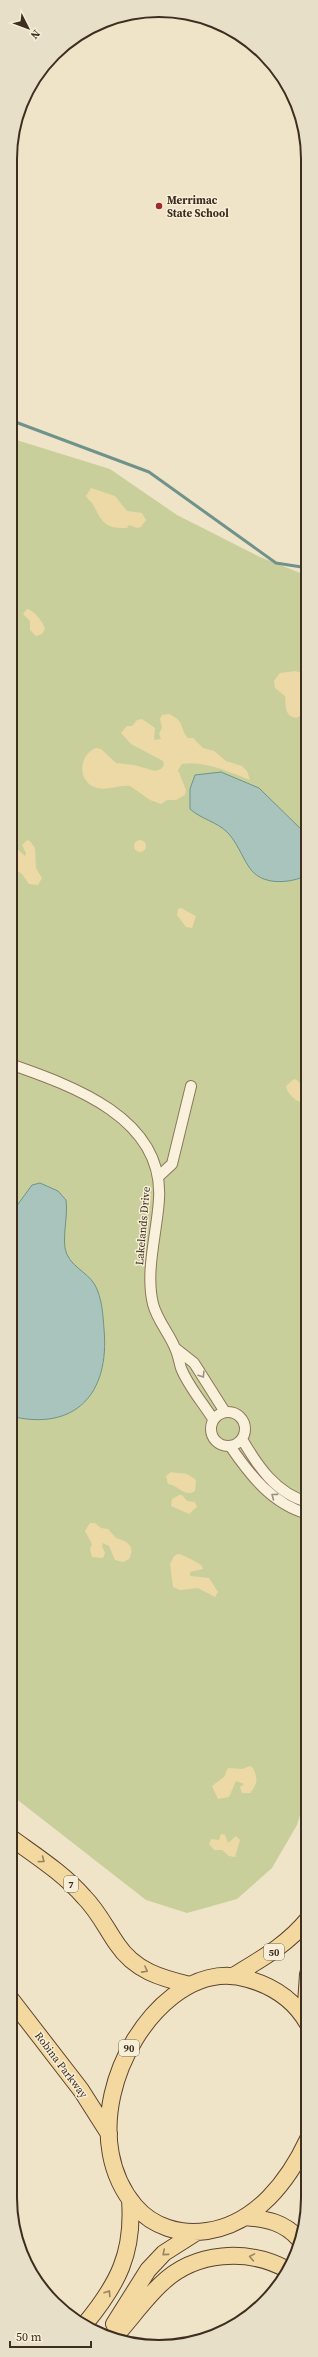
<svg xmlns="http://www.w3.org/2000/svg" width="318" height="2357" font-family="'Source Serif 4',serif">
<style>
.green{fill:#c9cf9b}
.sand{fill:#ecd9a5}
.water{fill:#a9c4bc;stroke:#6f938a}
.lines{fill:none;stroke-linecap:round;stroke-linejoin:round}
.stream{stroke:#6f938a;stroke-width:3}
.minor-casing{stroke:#8d765c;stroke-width:12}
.primary-casing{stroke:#5b4430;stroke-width:18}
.minor{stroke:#faf1dc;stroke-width:10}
.primary{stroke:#f3d9a0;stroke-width:16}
.oneway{stroke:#9c907e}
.oneway2{stroke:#988460}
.poi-dot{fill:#9e2a2b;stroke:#f7eed8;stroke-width:1.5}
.labels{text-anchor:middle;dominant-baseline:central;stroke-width:3;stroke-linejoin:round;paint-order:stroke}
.shield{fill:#f7eed8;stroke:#756857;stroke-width:1}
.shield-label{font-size:10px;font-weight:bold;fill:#3d2e20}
.poi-label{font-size:11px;font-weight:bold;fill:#3d2e20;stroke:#f7eed8;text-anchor:start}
.street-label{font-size:11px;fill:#3d2e20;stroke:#f7eed8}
.rim{fill:none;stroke:#3d2e20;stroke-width:2}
</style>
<rect width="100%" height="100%" fill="#f0e4c8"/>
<!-- green -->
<path class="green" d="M10 438 110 469 177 515 260 557 308 576V1789L297 1825 272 1868 237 1899 187 1913 146 1900 10 1794Z"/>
<!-- sand -->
<path class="sand" d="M91 488 115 496 127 511 142 513 146 520 141 527 137 528 129 525 127 528C107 529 102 523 94 506 92 502 88 500 86 496Z
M27 609C34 610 44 623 45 629L42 634 36 636 30 630V621L23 614Z
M295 671 308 675V712L296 718C284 716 286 705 285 696L275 688 274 681 280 673Z
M169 714C186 722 179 728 188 738H193L203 748 214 751 226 761 242 766 247 771 250 780C230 772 203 760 182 764L178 770 186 790 185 795 176 800H167L161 804 150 800 130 786C117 784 105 793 92 786 77 777 80 754 96 748L101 749 116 763 134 765 155 771 161 769 164 765 163 761 131 744 121 733 127 726H132L137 720 142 719 155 728 154 740 161 739 159 734 162 728 160 719 162 715Z
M27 840 30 841 35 848 36 868 42 878 38 885 29 884 22 874 10 866V849L15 847 25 856 26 853 22 845Z
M134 846a6 6 0 1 1 12 0a6 6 0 1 1-12 0Z
M181 908 196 916 192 928 186 927 177 915 178 909Z
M294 1079 297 1080 301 1085 308 1079V1100L306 1102C297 1104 287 1094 286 1086Z
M171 1472C184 1475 183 1470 196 1480L195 1491C185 1498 178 1485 168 1484L166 1476Z
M179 1495H182L187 1501 195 1502 197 1507 189 1514 171 1506 172 1499Z
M90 1523H95L101 1528 108 1529 116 1538C127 1541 136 1546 129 1559L123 1562 115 1560 109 1546 103 1543 102 1546 105 1553 103 1558 92 1557 90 1549 92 1544 85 1531Z
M178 1554C182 1554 199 1563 202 1566L203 1569 190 1572V1576L209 1578 218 1592 215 1597 198 1588 180 1590 173 1587 170 1564 174 1556Z
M250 1766 253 1768C258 1779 258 1783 250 1793H242L240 1787 244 1784 236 1781 229 1797 218 1799 212 1786 224 1777 228 1768 242 1769Z
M221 1834 225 1835 228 1843 236 1836 240 1840 235 1857 229 1856 222 1850H214L209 1844 211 1839 219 1840Z"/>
<!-- water -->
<path class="water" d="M221 772 259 788 308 836V875C289 884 261 886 249 867 241 855 237 842 227 832 217 822 201 819 190 809V789L195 775Z
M40 1183 58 1191 66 1200C68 1216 63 1232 65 1248 68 1266 87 1271 95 1285 102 1298 103 1315 104 1329 110 1394 75 1432 10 1416V1215L32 1185Z"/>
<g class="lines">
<!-- stream -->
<path class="stream" d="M10 420 149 472 276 563 308 568"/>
<!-- minor casing -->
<g class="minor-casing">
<path id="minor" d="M10 1064C73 1086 164 1118 159 1199 157 1233 145 1271 153 1304 157 1320 169 1333 175 1348 178 1354 179 1361 181 1368 188 1386 203 1403 213 1419
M158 1177 172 1164 191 1086
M175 1348 194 1363 225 1412
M211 1429a17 17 0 1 1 34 0a17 17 0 1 1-34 0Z
M242 1439C257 1465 276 1494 308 1502
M230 1446C250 1475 272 1504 308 1514"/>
</g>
<!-- primary casing -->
<g class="primary-casing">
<path id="primary" d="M10 1837C36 1856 63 1873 84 1897 98 1911 106 1928 117 1944 135 1971 161 1978 190 1985
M233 1976C261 1959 287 1945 308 1919
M10 1998 81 2090 109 2134
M305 2019 308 1974
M308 2139C289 2180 256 2224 207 2231 180 2235 153 2227 135 2206 83 2144 114 2042 173 1996 195 1979 221 1971 248 1979 273 1986 295 2001 308 2024
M245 2217C267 2219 284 2222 299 2239
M85 2324C118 2284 134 2253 130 2200
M114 2324 148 2270 164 2253 197 2232
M111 2338 119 2332C133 2316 146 2298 161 2284 195 2251 248 2248 288 2270"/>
</g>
<!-- minor -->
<use href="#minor" class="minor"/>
<!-- primary -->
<use href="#primary" class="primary"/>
</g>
<!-- one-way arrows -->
<defs><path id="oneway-chevron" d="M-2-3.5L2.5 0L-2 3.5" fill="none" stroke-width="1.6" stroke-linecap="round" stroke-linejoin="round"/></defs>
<g class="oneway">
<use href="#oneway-chevron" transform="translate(202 1375) rotate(57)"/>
<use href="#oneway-chevron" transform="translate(274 1496) rotate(-143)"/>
</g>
<g class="oneway2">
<use href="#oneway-chevron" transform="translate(42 1860) rotate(37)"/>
<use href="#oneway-chevron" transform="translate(145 1970) rotate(28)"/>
<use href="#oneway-chevron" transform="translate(165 2253) rotate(140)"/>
<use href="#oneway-chevron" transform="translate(252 2257) rotate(-170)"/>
<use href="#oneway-chevron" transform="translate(108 2293) rotate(-57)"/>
</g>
<!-- markers -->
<circle class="poi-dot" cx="159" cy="206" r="4"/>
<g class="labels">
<!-- shield labels -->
<g class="shield">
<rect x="64" y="1876" width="14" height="16" rx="3"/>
<rect x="264" y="1944" width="20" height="16" rx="3"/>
<rect x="119" y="2040" width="20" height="16" rx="3"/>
</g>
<g class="shield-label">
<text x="71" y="1884">7</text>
<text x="274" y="1952">50</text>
<text x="129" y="2048">90</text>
</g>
<!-- poi labels -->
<g class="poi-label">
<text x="167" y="200">Merrimac<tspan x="167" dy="13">State School</tspan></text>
</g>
<!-- street labels -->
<g class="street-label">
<text transform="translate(143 1226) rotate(-85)">Lakelands Drive</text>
<text transform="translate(61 2065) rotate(53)">Robina Parkway</text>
</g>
</g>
<!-- crop -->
<path d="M0 0H318V2357H0ZM159 17H159A142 142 0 0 1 301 159V2198A142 142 0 0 1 159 2340H159A142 142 0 0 1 17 2198V159A142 142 0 0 1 159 17Z" fill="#e8dfc9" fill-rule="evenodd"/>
<path class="rim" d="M159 17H159A142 142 0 0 1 301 159V2198A142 142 0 0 1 159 2340H159A142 142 0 0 1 17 2198V159A142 142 0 0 1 159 17Z"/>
<!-- north arrow -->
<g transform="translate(28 28) rotate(132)" stroke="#f7eed8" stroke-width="3" paint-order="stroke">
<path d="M0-3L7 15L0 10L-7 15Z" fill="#3d2e20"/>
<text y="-6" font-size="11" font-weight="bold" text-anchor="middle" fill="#3d2e20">N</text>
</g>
<!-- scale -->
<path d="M10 2341v6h81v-6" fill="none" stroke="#3d2e20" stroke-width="2"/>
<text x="16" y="2341" font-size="12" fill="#3d2e20" stroke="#f7eed8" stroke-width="3" paint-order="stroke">50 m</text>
</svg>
